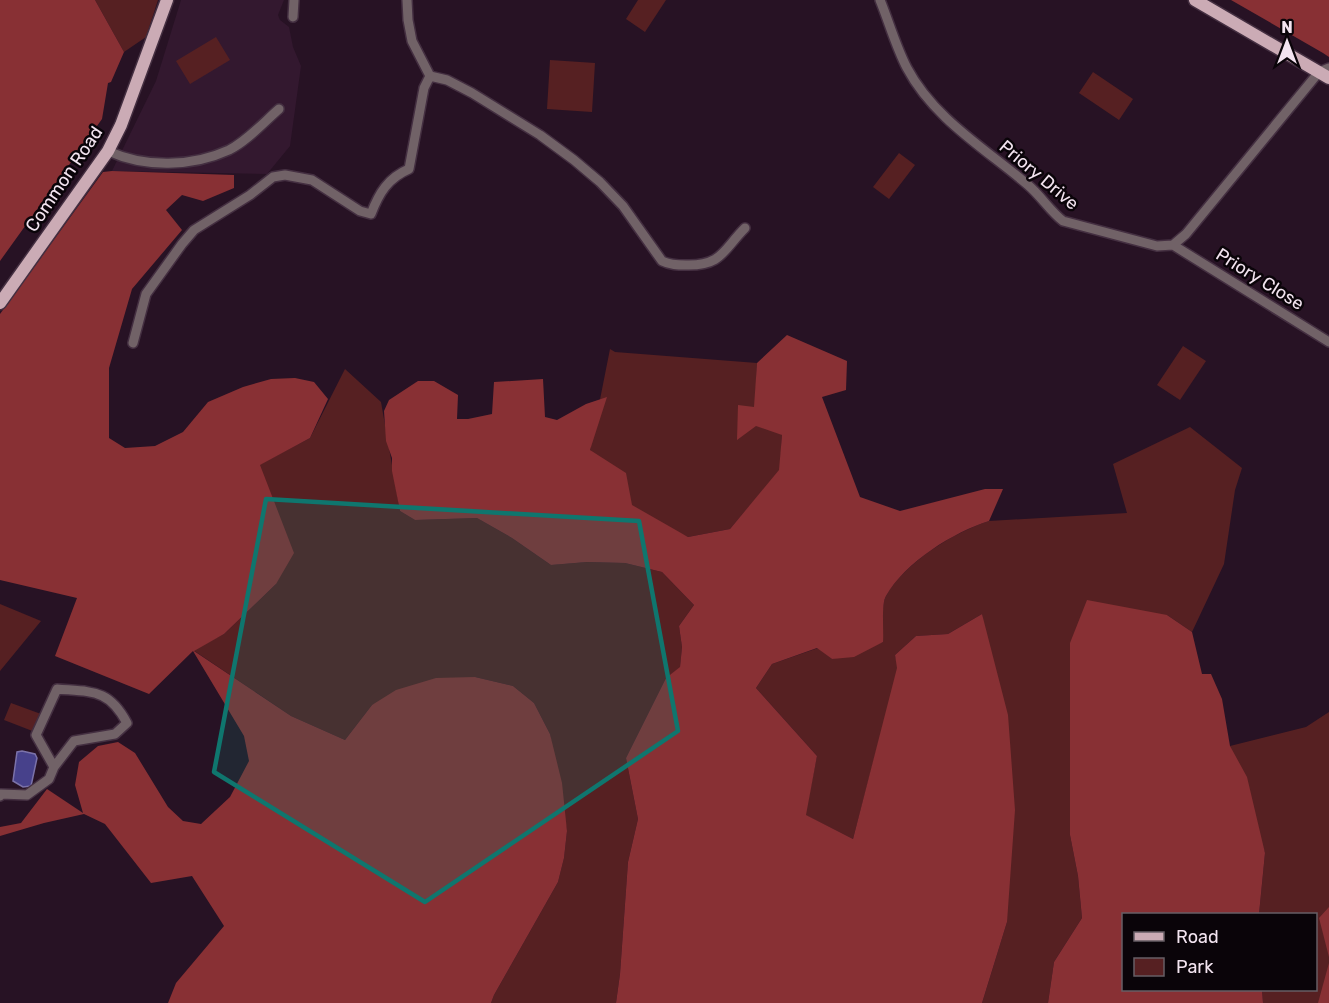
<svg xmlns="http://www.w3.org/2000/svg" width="1329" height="1003" font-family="Rubik,sans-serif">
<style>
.built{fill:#33182f}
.green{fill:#562022}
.forest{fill:#883034}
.water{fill:#47418b;stroke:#7b72a9;stroke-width:1.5}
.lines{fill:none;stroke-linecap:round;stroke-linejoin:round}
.minor-casing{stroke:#442f41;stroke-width:12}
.major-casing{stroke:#442f41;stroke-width:15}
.minor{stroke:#716267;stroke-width:9}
.major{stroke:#cbabb5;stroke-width:12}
.marked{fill:#0f766e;fill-opacity:0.2;stroke:#0f766e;stroke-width:4.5;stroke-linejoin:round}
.labels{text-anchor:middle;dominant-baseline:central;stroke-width:5;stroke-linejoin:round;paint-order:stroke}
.street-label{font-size:18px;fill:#f3e4f0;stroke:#0a0409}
</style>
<rect width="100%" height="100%" fill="#271224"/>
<!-- built -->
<path class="built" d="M181 0H284L278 15 280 20 289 27 293 47 301 66 290 146 267 174 112 171 156 81Z"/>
<!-- green -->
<path class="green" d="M95 0H158L146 37 124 52Z
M638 0H666L645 32 626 19Z
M216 37 230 60 190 84 176 61Z
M550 60 595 63 592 112 547 109Z
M1093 72 1133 99 1119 120 1079 93Z
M899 153 915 165 889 199 873 187Z
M1183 346 1206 361 1180 400 1157 385Z
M610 349 615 352 757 363 755 410 782 435 780 470 730 529 688 537 627 509 590 450Z
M345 369 381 402 400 511 415 520 477 518 512 538 551 565 587 562 625 563 662 572 694 605 679 626 682 647 680 668 666 678 626 758 638 819 628 862 620 974 616 1003H491L494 995 558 882 564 858 567 831 550 734 534 703 513 686 475 677 372 705 345 740 291 716 193 650 224 634 276 584 259 465 310 438Z
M1190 427 1242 468 1235 490 1224 564 1192 632 1167 615 1071 725 1070 835 1078 876 1082 918 1054 962 1048 1003H982L1007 922 982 614 948 634 916 636 895 655 898 668 853 839 805 815 817 756 756 688 772 664 818 648 832 659 883 642C883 632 881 604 886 596 904 563 954 532 989 521L1127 513 1113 464Z
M0 604 41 621 0 671Z
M11 703 41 714 35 732 4 720Z
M1329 712V1003H1263L1262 990H1316V914H1259L1265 853 1230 746 1306 727Z"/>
<!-- forest -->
<path class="forest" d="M0 0H95L124 52 111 82 108 83 102 119 0 261Z
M1231 0H1329V57L1323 53Z
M112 171 234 175V188L203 201 182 195 166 210 182 230 132 289 109 368V438L125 448 155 446 183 432 208 402 243 387 271 379 295 378 314 382 328 399 310 438 260 465 294 553 276 584 224 634 194 651 291 716 345 740 372 705 396 690 436 678 475 677 513 686 534 703 550 734 562 783 567 831 564 858 558 882 494 995 491 1003H168L176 983 224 926 192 876 151 883 105 824 84 814 44 823 0 836V827L21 823 47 789 83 813 75 785 79 762 98 746 118 742 135 753 168 807 183 821 201 824 230 797 249 761 244 736 193 651 149 694 55 656 77 598 0 580V314L103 172Z
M787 335 847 361 846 390 822 397 860 497 900 511 985 489H1003L989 521C954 532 905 562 886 596 881 604 884 632 883 642L854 657 832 659 817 648 772 664 756 688 817 756 806 815 853 839 897 668 895 655 916 636 948 634 982 614 1008 715 1015 810 1007 922 982 1003H616L620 974 628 862 638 819 626 758 666 678 680 667 682 647 679 626 694 605 662 572 625 563 587 562 551 565 512 538 477 518 415 520 400 511 392 471V458L386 441 384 411 389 400 418 381H434L458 395 457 419H468L492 414 494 382 543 379 545 417 557 420 586 404 607 397 590 450 626 473 632 505 688 537 730 529 779 470 782 435 756 426 737 440 738 405 754 407 757 363Z
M1087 600 1167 615 1192 632 1202 674H1211L1222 699 1230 746 1247 777 1265 853 1259 914H1124V990H1262L1263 1003H1048L1054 962 1082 918 1078 876 1070 835V643Z
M1329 907V957L1319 918Z
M1329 963V1003H1318Z"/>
<!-- water -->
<path class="water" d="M22 751 35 754 37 758 31 786 23 787 13 781 17 752Z"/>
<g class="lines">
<!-- minor casing -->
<g class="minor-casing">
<path id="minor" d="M407 0 408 20 412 41 430 76 447 80 472 93 540 135 574 160 600 182 623 206 662 261C670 265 678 265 686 265 722 266 723 250 745 228
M880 0C889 22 896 47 907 68 934 119 986 149 1028 185 1041 196 1050 211 1063 221L1157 246 1173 245 1186 234 1319 72 1329 68
M293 17 294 0
M108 151C145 168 192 167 229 150 247 141 264 122 279 109
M1173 245 1329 342
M133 343 146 294 182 244 194 230 250 195 273 177 285 175 312 180 360 211 371 214C379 193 388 178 409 169L424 88 430 76
M0 796 1 794 27 795 49 779 54 767 74 741 115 734 127 723C109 689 93 692 57 689L36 735 54 767"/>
</g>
<!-- major casing -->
<g class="major-casing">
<path id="major" d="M1195 0 1329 78
M0 303 108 151 121 125 167 0"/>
</g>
<!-- minor -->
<use href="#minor" class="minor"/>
<!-- major -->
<use href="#major" class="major"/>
</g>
<!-- marked area -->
<path class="marked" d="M266 499 639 521 678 731 425 902 214 772Z"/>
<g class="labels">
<!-- street labels -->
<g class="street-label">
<text transform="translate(1039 175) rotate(40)">Priory Drive</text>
<text transform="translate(64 179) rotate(-56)">Common Road</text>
<text transform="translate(1260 279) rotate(32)">Priory Close</text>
</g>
</g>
<!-- legend -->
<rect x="1122" y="913" width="195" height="78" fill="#0a0409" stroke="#675e65" stroke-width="1.5"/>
<rect x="1134" y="932" width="30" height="9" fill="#cbabb5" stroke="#675e65" stroke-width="1.5"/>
<text x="1176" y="943" font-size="18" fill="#f3e4f0">Road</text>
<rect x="1134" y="958" width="30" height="18" fill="#562022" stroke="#675e65" stroke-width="1.5"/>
<text x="1176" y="973" font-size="18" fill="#f3e4f0">Park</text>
<!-- north arrow -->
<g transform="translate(1287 42)" stroke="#0a0409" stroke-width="4.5" paint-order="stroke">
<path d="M0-4.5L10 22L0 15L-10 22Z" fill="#f3e4f0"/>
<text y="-9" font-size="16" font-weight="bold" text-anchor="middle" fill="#f3e4f0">N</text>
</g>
</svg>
